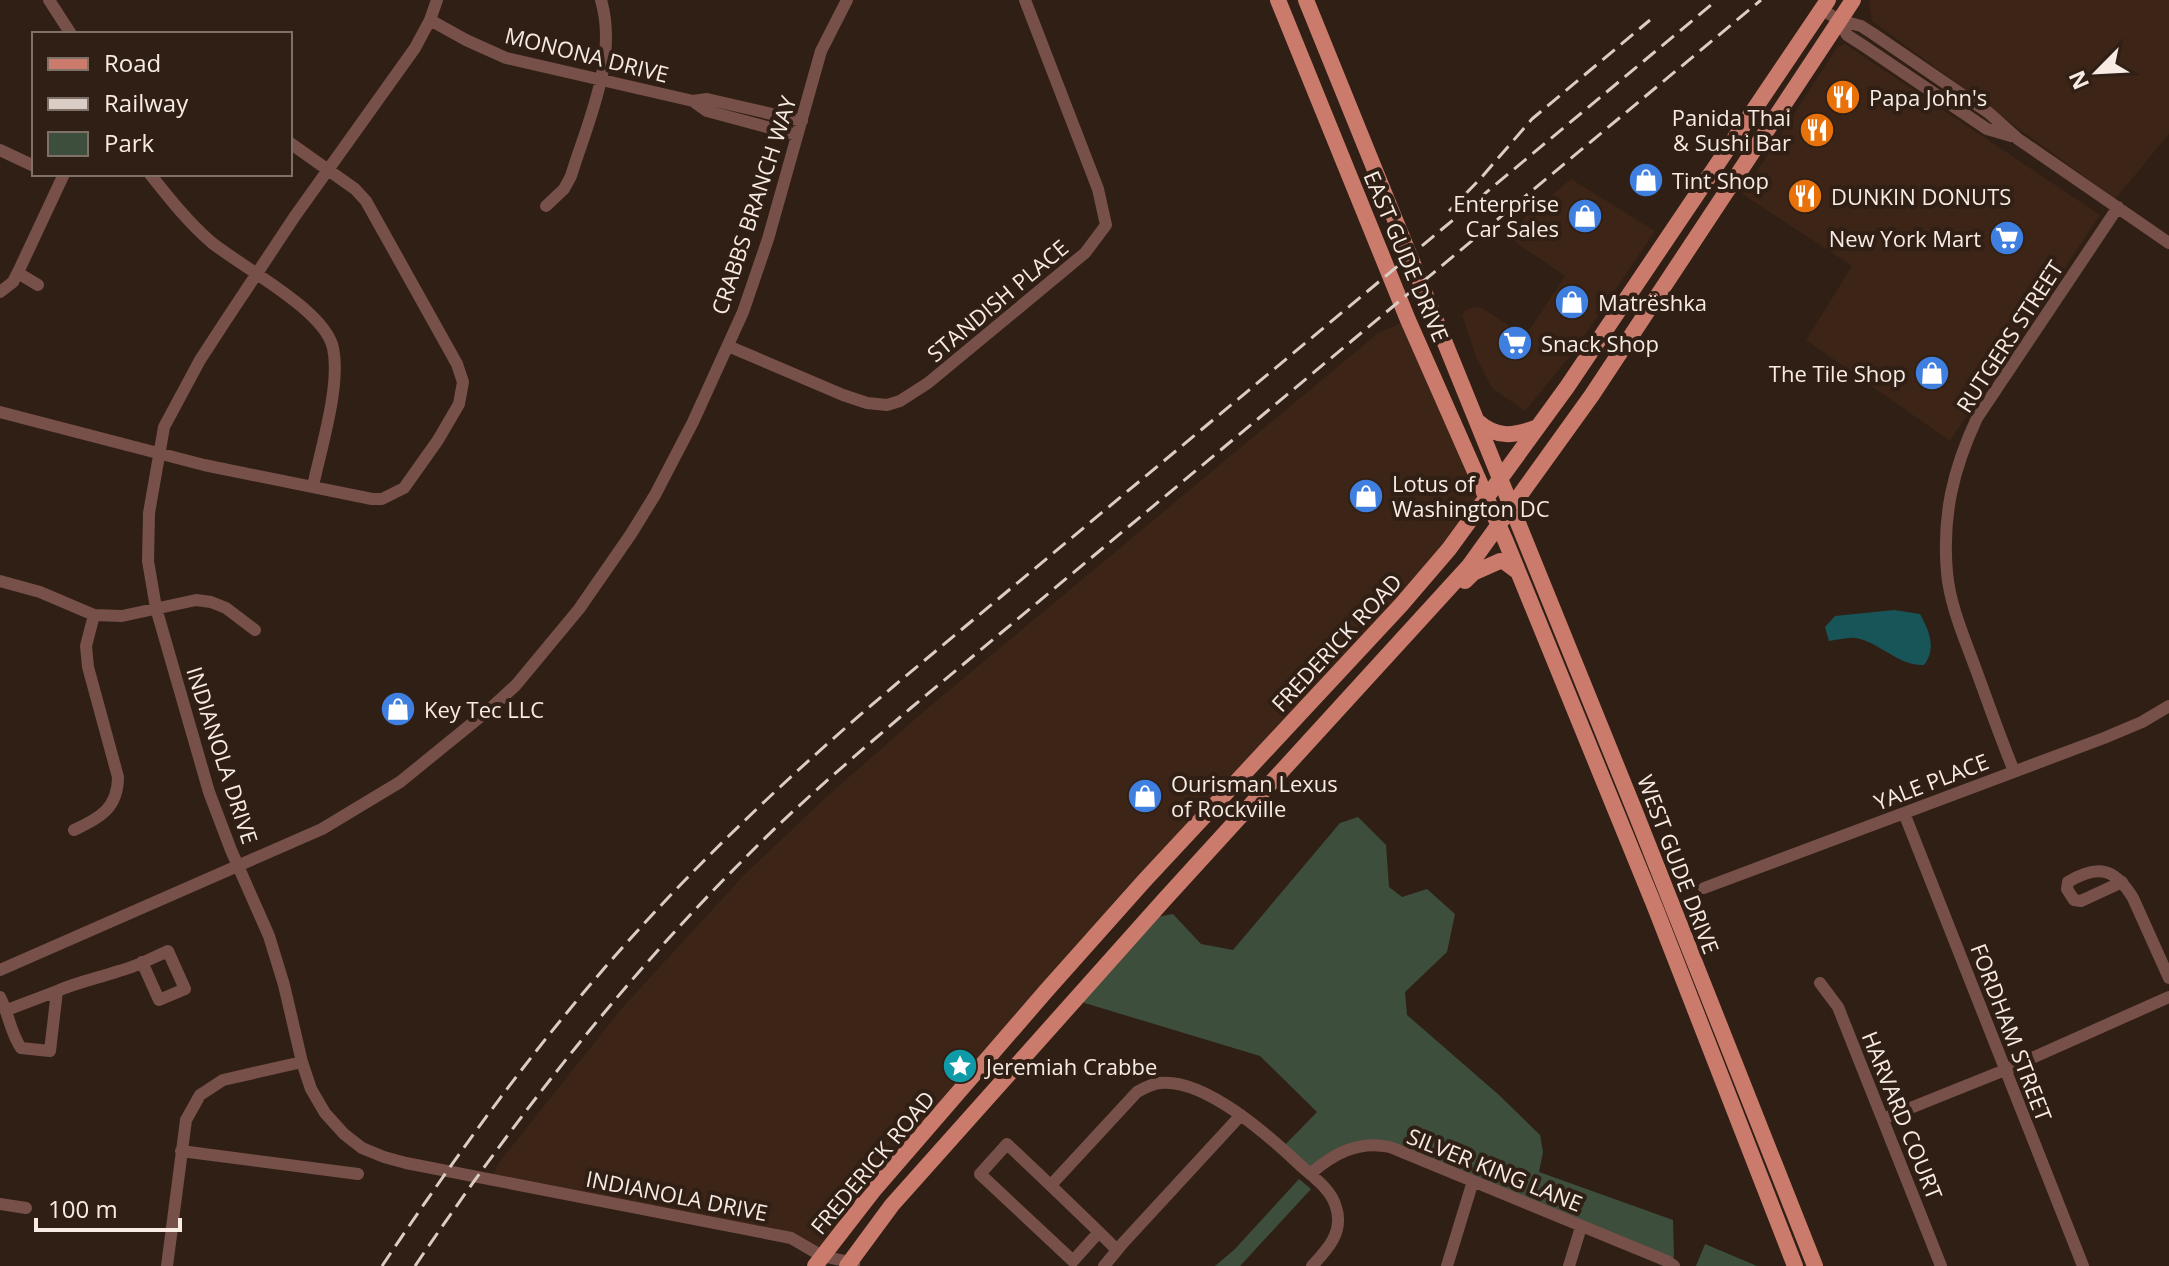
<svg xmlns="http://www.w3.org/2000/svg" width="2169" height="1266" font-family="'Open Sans',sans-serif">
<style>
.built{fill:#3c2416}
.green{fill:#3d4f3c}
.water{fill:#175559}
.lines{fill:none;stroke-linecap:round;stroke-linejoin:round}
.minor{stroke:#775049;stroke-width:12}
.major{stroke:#cb7b6c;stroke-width:16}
.rail{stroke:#dacdc6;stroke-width:3;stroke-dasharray:16 8;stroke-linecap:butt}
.labels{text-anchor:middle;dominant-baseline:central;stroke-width:8;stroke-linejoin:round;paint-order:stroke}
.street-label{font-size:22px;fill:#f7ebe4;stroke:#301f15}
.poi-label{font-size:22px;fill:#f7ebe4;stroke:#301f15;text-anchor:start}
</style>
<rect width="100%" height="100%" fill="#301f15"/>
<!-- built -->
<path class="built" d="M1871 0H2169V134L2115 199 1872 21 1869 3Z
M1845 44 2100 215 1950 441 1806 340 1852 266 1742 194 1838 46Z
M1571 179 1655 231 1575 350 1525 411 1492 388 1476 357 1462 315 1466 310 1474 307 1482 308 1525 336 1565 276 1509 238 1525 217Z
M1408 320 1486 500 1144 881 822 1256 791 1238 492 1179 497 1165 621 1009 744 875 824 799 923 712 1378 333Z"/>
<!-- green -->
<path class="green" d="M1358 817 1386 845 1389 887 1402 897 1427 889 1455 914 1447 952 1405 992 1407 1015 1499 1095 1540 1135 1543 1152 1539 1172 1673 1220 1674 1257 1667 1261 1404 1152 1365 1145 1310 1174 1282 1148 1317 1112 1260 1056 1078 1001 1157 917 1173 914 1201 944 1233 950 1340 823Z
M1299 1179 1311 1189 1240 1266H1215L1235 1249Z
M1705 1244 1757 1266H1696Z"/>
<!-- water -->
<path class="water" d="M1894 610 1920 614C1929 630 1937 649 1924 665 1898 666 1881 643 1856 638 1848 637 1838 640 1829 641L1825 627 1835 616Z"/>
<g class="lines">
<!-- minor -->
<path class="minor" d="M49 0 71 34
M437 0 430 20 415 48 295 216 226 320 200 360 164 427 149 513 148 561 156 608 209 792 231 850 269 936 284 985 302 1062 311 1089 325 1113 344 1134 362 1148 384 1157 406 1163 791 1238 822 1256 850 1262 854 1264
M1821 9 1839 20 1861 26 1872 33 1989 113 2018 139 2169 243
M430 20 466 40 506 58 693 101 707 111 797 135
M1839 20 1847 35 1864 46 1987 129 2011 136
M693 101 707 99 802 121
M0 150 34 166
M150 174C169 198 188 222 211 242 243 268 325 310 333 348 341 385 321 448 313 486
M546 206 564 189 571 176C588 121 618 58 601 0
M18 273 38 285
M0 292 13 282 20 268 64 174
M728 346 843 395 867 403 887 405 900 401 928 383 1085 253 1106 225 1098 189 1025 0
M0 412 204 465 372 499H382L404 488 438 440 459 404 463 382 457 364 366 201 355 189 290 143
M0 581 40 592 94 615 122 616 196 600 211 602 226 608 255 630
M2014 771C2000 737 1988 702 1975 667 1964 637 1950 605 1947 573 1942 516 1953 469 1977 418L2118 207
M1904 813 2083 1266
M74 830C100 818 118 808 118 777L88 667 86 646 94 615
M2122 882 2081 901 2074 900 2067 889 2068 882C2098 864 2115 868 2133 898L2169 978
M1704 888 2104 738 2142 722 2169 706
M0 970 322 829 400 782 491 708 516 685 579 609 631 534 655 495 693 422 743 312 768 239 821 51 847 0
M1820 983 1838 1007 1941 1266
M0 997C9 1014 10 1032 21 1048L50 1051 57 991C78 982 98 978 119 971 136 967 152 958 168 951L185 989 159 1000 142 962
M7 1010 57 991
M1883 1119 2005 1070 2169 997
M181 1151 358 1174
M1310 1174C1333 1154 1358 1140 1390 1147L1667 1261 1674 1266
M1051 1185 1137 1092C1144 1088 1151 1084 1160 1083 1205 1078 1269 1136 1300 1165 1313 1177 1331 1189 1336 1207 1344 1232 1328 1249 1312 1266
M0 1204 26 1208
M1099 1232 1073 1261 980 1174 1007 1144C1044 1179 1081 1214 1117 1250
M167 1266 186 1120 200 1095 223 1080 302 1062
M1104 1266 1123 1243 1241 1115
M1447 1266 1473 1181
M1569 1266 1581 1227"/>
<!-- major -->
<path class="major" d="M1278 0 1408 320 1506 542 1655 907 1795 1266
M1306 0 1636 814 1815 1266
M1477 421C1497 439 1514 436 1538 427
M1465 581 1473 573 1500 561 1505 562 1517 571
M815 1266 873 1191 1046 991 1144 881 1401 605 1449 549 1567 387 1828 0
M847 1266 892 1205 1164 900 1469 566 1592 395 1853 0"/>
<!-- rail -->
<path class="rail" d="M1449 211 1480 179 1532 119 1650 20
M382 1266C445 1172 511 1079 584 992 678 880 783 780 895 685L1717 0
M415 1266C514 1120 621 982 746 857 798 804 856 755 912 707L1761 0"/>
</g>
<!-- icons -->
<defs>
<g id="restaurant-disc" transform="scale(1.8)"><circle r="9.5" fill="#e8710a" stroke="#301f15"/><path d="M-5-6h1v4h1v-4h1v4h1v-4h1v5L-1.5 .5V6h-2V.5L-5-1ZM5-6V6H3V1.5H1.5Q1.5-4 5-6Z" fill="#fff"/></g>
<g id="shop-disc" transform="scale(1.8)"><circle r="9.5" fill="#3f7fe0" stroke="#301f15"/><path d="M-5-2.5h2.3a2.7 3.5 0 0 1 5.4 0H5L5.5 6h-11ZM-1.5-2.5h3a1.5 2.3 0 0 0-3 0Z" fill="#fff"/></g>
<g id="supermarket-disc" transform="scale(1.8)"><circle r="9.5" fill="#3f7fe0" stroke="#301f15"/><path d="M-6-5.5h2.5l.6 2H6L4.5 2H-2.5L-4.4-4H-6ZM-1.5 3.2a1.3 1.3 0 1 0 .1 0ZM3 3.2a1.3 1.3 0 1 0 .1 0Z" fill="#fff"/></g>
<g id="sight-disc" transform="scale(1.8)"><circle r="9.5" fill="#0f9aa8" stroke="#301f15"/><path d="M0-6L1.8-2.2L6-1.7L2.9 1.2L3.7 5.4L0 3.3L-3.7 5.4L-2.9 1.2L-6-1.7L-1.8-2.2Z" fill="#fff"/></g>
</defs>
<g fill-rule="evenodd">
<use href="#restaurant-disc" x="1843" y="97"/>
<use href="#restaurant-disc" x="1817" y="130"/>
<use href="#shop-disc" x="1646" y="180"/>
<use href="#restaurant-disc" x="1805" y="196"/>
<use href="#shop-disc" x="1585" y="216"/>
<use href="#supermarket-disc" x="2007" y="238"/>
<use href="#shop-disc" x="1572" y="302"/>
<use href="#supermarket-disc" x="1515" y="343"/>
<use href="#shop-disc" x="1932" y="373"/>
<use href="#shop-disc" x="1366" y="496"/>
<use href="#shop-disc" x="398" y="709"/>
<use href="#shop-disc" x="1145" y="796"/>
<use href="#sight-disc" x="960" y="1066"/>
</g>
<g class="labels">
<!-- street labels -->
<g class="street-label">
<text transform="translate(587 54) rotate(14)">MONONA DRIVE</text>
<text transform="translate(753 205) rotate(-72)">CRABBS BRANCH WAY</text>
<text transform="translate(1407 256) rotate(67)">EAST GUDE DRIVE</text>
<text transform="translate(997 300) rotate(-40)">STANDISH PLACE</text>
<text transform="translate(2009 336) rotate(-57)">RUTGERS STREET</text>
<text transform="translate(1336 642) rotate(-47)">FREDERICK ROAD</text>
<text transform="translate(223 755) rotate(72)">INDIANOLA DRIVE</text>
<text transform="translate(1931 781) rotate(-21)">YALE PLACE</text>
<text transform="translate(1679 864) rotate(69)">WEST GUDE DRIVE</text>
<text transform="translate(2012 1032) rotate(69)">FORDHAM STREET</text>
<text transform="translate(1903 1115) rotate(68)">HARVARD COURT</text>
<text transform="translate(872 1162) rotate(-50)">FREDERICK ROAD</text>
<text transform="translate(1495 1169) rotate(22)">SILVER KING LANE</text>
<text transform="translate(677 1195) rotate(11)">INDIANOLA DRIVE</text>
</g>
<!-- poi labels -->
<g class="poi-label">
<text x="1869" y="97">Papa John's</text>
<text x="1791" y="117" text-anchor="end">Panida Thai<tspan x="1791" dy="25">&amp; Sushi Bar</tspan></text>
<text x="1672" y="180">Tint Shop</text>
<text x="1831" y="196">DUNKIN DONUTS</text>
<text x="1559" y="203" text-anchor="end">Enterprise<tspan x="1559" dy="25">Car Sales</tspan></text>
<text x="1981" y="238" text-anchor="end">New York Mart</text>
<text x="1598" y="302">Matrëshka</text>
<text x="1541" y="343">Snack Shop</text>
<text x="1906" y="373" text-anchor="end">The Tile Shop</text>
<text x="1392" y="483">Lotus of<tspan x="1392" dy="25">Washington DC</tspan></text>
<text x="424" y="709">Key Tec LLC</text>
<text x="1171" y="783">Ourisman Lexus<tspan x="1171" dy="25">of Rockville</tspan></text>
<text x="986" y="1066">Jeremiah Crabbe</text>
</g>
</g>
<!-- legend -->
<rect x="32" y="32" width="260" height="144" fill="#301f15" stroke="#807168" stroke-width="2"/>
<rect x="48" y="58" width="40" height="12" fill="#cb7b6c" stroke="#807168" stroke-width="2"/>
<text x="104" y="72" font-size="24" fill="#f7ebe4">Road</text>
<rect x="48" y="98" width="40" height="12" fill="#dacdc6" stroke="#807168" stroke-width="2"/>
<text x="104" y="112" font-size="24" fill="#f7ebe4">Railway</text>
<rect x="48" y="132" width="40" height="24" fill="#3d4f3c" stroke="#807168" stroke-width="2"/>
<text x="104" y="152" font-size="24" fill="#f7ebe4">Park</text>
<!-- north arrow -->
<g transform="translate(2097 72) rotate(246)" stroke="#301f15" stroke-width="6" paint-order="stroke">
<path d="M0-6L14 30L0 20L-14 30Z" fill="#f7ebe4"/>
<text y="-12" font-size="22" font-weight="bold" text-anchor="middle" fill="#f7ebe4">N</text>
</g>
<!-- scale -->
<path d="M36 1218v12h144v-12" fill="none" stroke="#f7ebe4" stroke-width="4"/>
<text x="48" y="1218" font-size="24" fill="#f7ebe4" stroke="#301f15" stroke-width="6" paint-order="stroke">100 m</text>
</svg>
